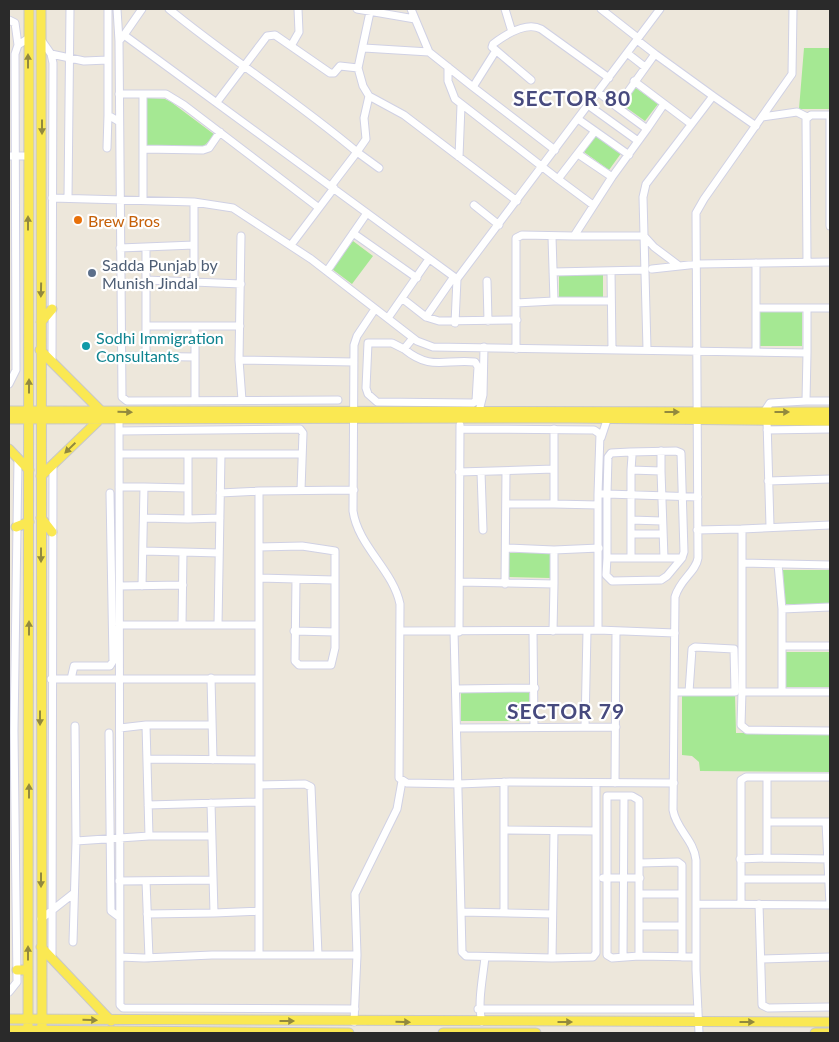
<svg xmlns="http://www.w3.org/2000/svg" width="839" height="1042" font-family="Lato,sans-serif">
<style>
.green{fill:#a5e893}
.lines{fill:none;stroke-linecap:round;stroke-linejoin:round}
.minor-casing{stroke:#d0d1e4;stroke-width:9}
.major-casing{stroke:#c8c8c8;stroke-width:11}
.minor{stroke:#fff;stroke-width:7}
.major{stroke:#fae852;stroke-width:9}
.oneway{fill:#92893e}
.food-dot{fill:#e8710a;stroke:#fff;stroke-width:2}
.service-dot{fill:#5c6f8a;stroke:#fff;stroke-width:2}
.culture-dot{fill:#0f9aa8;stroke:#fff;stroke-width:2}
.labels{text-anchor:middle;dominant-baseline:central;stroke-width:4.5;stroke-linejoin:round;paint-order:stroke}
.food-label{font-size:16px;fill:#c56008;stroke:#fff;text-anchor:start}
.service-label{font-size:16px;fill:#4e5e75;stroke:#fff;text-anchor:start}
.culture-label{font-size:16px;fill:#0d838f;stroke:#fff;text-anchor:start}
.district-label{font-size:21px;font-weight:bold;letter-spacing:1px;fill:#474a7e;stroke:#fff}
</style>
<rect width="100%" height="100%" fill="#ede7db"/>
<!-- green -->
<path class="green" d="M804 48H830V109H799Z
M633 86 658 104 645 121 620 103Z
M147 98 165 99 171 102 215 135 202 148 146 146Z
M597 134 622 152 609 170 584 152Z
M353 241 373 256 352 284 332 269Z
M559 275H603V299H559Z
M758 311H802V346H758Z
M508 553H550V578L508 577Z
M783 570H829V604H784Z
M784 652H829V687H784Z
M461 691H529V721H461Z
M682 696H735L736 733 830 732V772L700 771 699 762 692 756 682 755Z"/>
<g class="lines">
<!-- minor casing -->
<g class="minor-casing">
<path id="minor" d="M108 9V115L118 121
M117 9 119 41
M169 9C230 59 297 101 357 152L331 186
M357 9 415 19
M411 9 429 52 473 87
M505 9 512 32
M601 9 638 38
M9 20 15 23 18 45
M124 35 142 9
M637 40 655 54
M42 41 51 54 53 63 52 362
M291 46 299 32 298 9
M364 48 429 52
M495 52 473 87 555 150
M627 53 645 67
M51 54 84 61 108 60
M448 67V81L455 99 558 179 595 131 629 155
M358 68 370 12
M531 80 492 47 493 44C505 35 526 21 541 29L609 78
M634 81 691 124
M598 92 617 107
M119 94H166L184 105 319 208
M143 94V200
M369 96 364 118 366 139 357 152 379 168
M217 102 267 36 275 35 330 73H334L340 66 358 68 363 86 369 96 404 115 517 201
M588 105 638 141
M830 115V226
M762 117 797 112 807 117
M578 119 595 131
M647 129 664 104
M107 148 108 115
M143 149 203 150 209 148 220 132
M578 154 612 177
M9 156H28
M459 157 461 105
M558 179 593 205
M52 198 194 202 233 208 311 259 417 341 433 347 807 353V308
M68 198 70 9
M194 202V280
M474 205 499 225
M353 233 417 278
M552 237 554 301H611
M291 245 334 188
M120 248 194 245
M807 262 806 119 811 115H830
M756 263V352
M678 265 654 247 644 236H574L612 177 647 129 617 107 655 54 713 96
M652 269 698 264 830 262
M327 271 367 213
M611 271 612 349
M553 272 645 270
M146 280 241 284
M487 281 488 321
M403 299 426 317 439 321 517 320
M516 303 554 301
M756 308H830
M375 309 357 336 354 345 353 511C358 546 393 570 400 604L399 778 407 783 459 784 510 782 674 783
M426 317 453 278
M388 318 429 259
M455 323 457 279
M146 326H240
M195 326V399
M404 349C431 371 444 359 475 362L478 367 476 401 473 403 377 402 368 394 366 388 368 343H392L404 349 413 338
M516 349V238L522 235 574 236
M647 349 643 197 646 184 713 96 756 126
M807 353 806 401H830
M121 356 195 357
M146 357V247
M239 360 241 236
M9 384 16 370 15 54 18 45 29 38
M242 400 239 360 354 362
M338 400 127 401 122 397 119 41 124 35 457 279 660 9
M479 411 483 395 484 347
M764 412 770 403 806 401
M119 421 120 1005 123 1008 355 1009
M767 421 770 526
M460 429 594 430 600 434 598 494V630
M554 429V504L598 505
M767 430 830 429
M119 431 300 429 303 433 301 490
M601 438 607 420
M661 451V471L631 470 632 456 630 452 611 453 608 457 607 494 698 497
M119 454H302
M188 454V519L220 518
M631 470V558
M661 471 664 558
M459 472 554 469
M481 472 483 530
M768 481 830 479
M119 487H144
M220 493 259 491
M598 494H607V558H682L684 552 681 453 676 451 630 452
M507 504H554
M144 518 188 519
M631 520 662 521
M742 529 830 525
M697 530 742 529V692H830
M631 534H662
M259 547 302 546 335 551V648L331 665H299L295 661 296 579
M506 548 554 550
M143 551 183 552
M607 558 606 575 612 581 661 580 667 576 682 558
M742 563 830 565
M778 564 782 609 830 607
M259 578 334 580
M460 582 554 584 553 631
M505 584 506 471
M554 584V550L599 548
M120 586 183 585
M142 586 144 487 188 488
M782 609V692
M120 625H259
M182 625 183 552 219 553
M218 625 221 454
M294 631 335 632
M401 631 598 630 675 633
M454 631 461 912 552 914
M533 631 534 726
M459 632 460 425
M782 646H830
M211 678 213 760
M51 679H259
M71 679 74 666H110L113 661 110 493
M457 689 535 688
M674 692H735L734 649 695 647 692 649 689 692
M742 692 741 725 747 730 830 731
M585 727 587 631
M120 728 146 725
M457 728 616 727
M109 733 111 911 119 917
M148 759 259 760
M767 778V858L829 859
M615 783 616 631
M259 785 305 784 311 787 318 955
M148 805 259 802
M767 822H830
M826 822 830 905
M505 830 596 831
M554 831 552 958 593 957 596 953V783
M149 836H212
M76 841 149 836 146 725H212
M740 859 767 858
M640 863 678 862 682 865V957
M603 878H640
M741 879H829
M119 881 213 880
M146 881 149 958
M640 894H682
M697 904 830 905
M741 904V780L746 777H830
M759 904 762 1005 768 1008 830 1007
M461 912 462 952 466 956 552 958
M504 912V782
M214 913 259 911
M147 914 214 913 211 803
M41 919 74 893
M640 926H682
M73 942 76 841 75 726
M259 955V491L354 490
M639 956 612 958 607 955V796H632L639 800V956L696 957
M120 957 144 958 212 955H357
M623 957 624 796
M52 959 53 464
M761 959 830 957
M9 992 17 982 14 731 18 458
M478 1009H698
M354 1022 357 955 355 894 397 809 402 781
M482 1022C477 1004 483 977 485 957
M699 1033 696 970V860C694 840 676 829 673 810L675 597C680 579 696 572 698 558L696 213 704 199 792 74 793 9"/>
</g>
<!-- major casing -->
<g class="major-casing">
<path id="major" d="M41 9 42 1033
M41 322 52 309
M40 350 102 412
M9 411 830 412
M9 419 570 418 830 421
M9 449 29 470
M41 476 99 420
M41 518 52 532
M16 527 29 522
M41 947 111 1021
M17 970H28
M9 1019 830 1022
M9 1030 349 1033
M28 1033 29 9
M443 1033H536
M815 1033H830"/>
</g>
<!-- minor -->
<use href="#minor" class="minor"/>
<!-- major -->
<use href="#major" class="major"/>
</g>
<!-- one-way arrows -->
<defs><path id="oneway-solid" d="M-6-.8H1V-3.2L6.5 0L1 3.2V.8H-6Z" transform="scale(1.25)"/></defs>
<g class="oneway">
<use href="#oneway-solid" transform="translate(28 61) rotate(-90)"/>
<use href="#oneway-solid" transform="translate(42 127) rotate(90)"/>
<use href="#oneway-solid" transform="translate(28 223) rotate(-90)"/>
<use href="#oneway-solid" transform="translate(41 290) rotate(91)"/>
<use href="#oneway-solid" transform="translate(29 386) rotate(-90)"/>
<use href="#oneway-solid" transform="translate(125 412) rotate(1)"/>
<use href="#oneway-solid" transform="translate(672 412)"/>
<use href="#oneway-solid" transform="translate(782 412)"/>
<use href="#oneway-solid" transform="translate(70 448) rotate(136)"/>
<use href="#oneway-solid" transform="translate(41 555) rotate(90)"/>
<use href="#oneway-solid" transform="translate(29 628) rotate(-90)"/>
<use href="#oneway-solid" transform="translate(40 718) rotate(90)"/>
<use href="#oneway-solid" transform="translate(29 791) rotate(-90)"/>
<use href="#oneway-solid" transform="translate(41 880) rotate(90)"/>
<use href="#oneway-solid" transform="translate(28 953) rotate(-90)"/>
<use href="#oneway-solid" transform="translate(90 1020) rotate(1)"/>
<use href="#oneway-solid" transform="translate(287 1021)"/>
<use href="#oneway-solid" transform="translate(403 1022) rotate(1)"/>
<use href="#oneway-solid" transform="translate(565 1022)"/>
<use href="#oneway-solid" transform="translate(747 1022)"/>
</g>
<!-- markers -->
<circle class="food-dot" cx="78" cy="220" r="5"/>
<circle class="service-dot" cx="92" cy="273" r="5"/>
<circle class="culture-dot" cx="86" cy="346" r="5"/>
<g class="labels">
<!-- food labels -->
<g class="food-label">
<text x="88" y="220">Brew Bros</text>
</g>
<!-- service labels -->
<g class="service-label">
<text x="102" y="264">Sadda Punjab by<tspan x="102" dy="18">Munish Jindal</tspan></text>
</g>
<!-- culture labels -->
<g class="culture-label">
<text x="96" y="337">Sodhi Immigration<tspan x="96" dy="18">Consultants</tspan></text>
</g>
<!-- district labels -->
<g class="district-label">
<text x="572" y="97">SECTOR 80</text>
<text x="566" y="710">SECTOR 79</text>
</g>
</g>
<!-- border -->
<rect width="839" height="1042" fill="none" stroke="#2a2a2a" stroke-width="20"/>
</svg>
